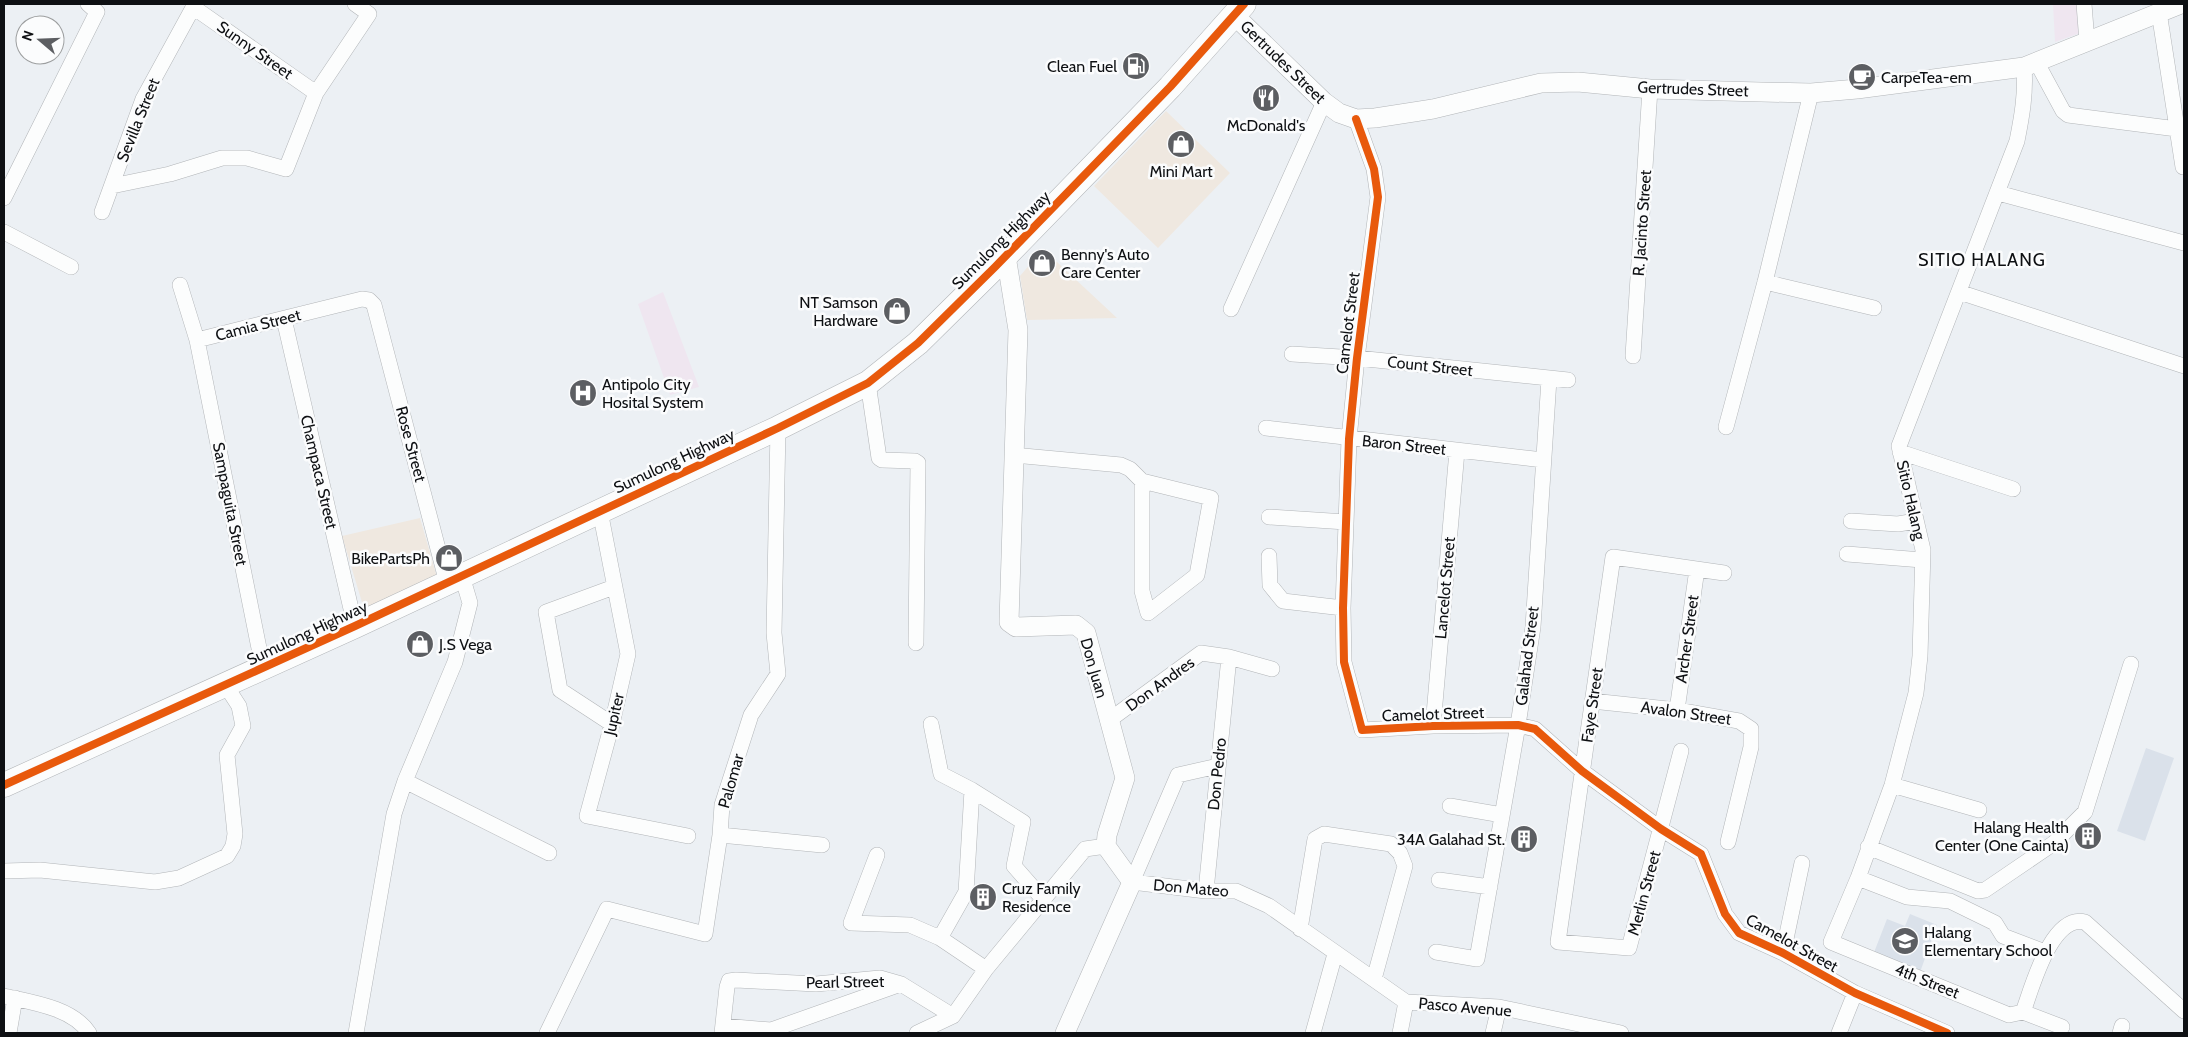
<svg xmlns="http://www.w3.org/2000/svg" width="2188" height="1037" font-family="Cabin,sans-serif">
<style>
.commercial{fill:#efe8e0}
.industrial{fill:#efe6f0}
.built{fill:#dae1ea}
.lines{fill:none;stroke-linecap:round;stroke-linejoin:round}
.minor-casing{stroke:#b2b5b8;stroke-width:16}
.tertiary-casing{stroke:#b2b5b8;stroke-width:20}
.primary-casing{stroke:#b2b5b8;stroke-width:25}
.minor{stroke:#fcfdfd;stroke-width:15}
.tertiary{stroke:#fcfdfd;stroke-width:19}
.primary{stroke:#fcfdfd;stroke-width:24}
.cycleway-casing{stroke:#fbfcfd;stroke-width:11}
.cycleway{stroke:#e8590c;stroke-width:8}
.labels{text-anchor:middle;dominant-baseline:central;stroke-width:5;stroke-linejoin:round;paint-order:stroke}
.street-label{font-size:16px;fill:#0e1013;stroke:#fbfcfd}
.poi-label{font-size:16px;fill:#0e1013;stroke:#fbfcfd;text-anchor:start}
.neighbourhood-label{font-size:18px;letter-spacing:1px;fill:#0e1013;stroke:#fbfcfd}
</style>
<rect width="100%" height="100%" fill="#ecf0f4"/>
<!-- commercial -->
<path class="commercial" d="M1166 111 1230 173 1158 248 1094 186Z
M1043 249 1117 318 1027 320 1020 276Z
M420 518 437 577 364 609 342 536Z"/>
<!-- industrial -->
<path class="industrial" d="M2053 4H2081L2083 32 2055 42Z
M663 292 699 387 670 395 638 304Z"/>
<!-- built -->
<path class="built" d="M2146 748 2174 758 2145 841 2117 831Z
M1910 914 1937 925 1919 975 1873 955 1887 919 1905 926Z"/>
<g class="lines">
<!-- minor casing -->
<g class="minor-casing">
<path id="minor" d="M2084 4 2087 42
M193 7 316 93
M2159 12 2183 167
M2037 63 2063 111 2068 115 2177 129
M1356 119 1374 169 1378 197 1357 358 1349 439 1343 608 1344 662 1362 730 1433 726 1518 725 1535 729 1582 771 1661 829 1701 854 1725 914 1739 933 1783 953 1855 993 1947 1033
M112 186 170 174 222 158H247L286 169 316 93 369 14 355 4
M1998 193 2184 243
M4 198 97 12 88 4
M102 212 143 99 195 4
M4 232 71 267
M1765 282 1874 308
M180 285 197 340 362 299 369 300 374 305 447 583
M1959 292 2184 366
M1231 309 1324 102
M284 319 355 626
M197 340 263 668
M1292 354 1357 358 1568 380
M1633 356 1650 89
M868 383 879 458 882 460 915 461 918 463 916 643
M1726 427 1765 282 1811 93
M1266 428 1543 460
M1900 452 2013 489
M1014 455 1121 465 1130 469 1142 481V591L1148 613 1197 575 1211 498 1142 481
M600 511 628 654 612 724 587 816 688 836
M1269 517 1346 522
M1851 521 1898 524 1916 521
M1847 554 1922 560
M1269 556 1270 585 1283 601 1343 608
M1592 701 1677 710 1739 721 1751 729V747L1728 842
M1677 710 1697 569
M1108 721 1201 653 1229 657 1272 669
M612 724 560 690 546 612 614 587
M931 724 941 774 972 790 1023 822 1014 866 1043 899
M1433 726 1457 451
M1681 751 1629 948 1558 942 1613 557 1724 573
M1218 766 1178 775 1132 882 1206 891H1236L1269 906 1406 1002 1499 1007 1621 1033
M405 781 549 853
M1892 785 1979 810
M1450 806 1502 815
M720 835 822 845
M1868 847 1978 891 1985 890 2054 843 2085 812 2131 664
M877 855 851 923 910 925 940 938 986 969
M4 871 40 870 155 882 179 878 227 856 233 846 235 834 227 755 243 726 239 706 226 686
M1858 878 1907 897 1950 901 1995 923 2003 936 2045 952
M1439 880 1490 887
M1206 891 1229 657
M1300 929 1315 839 1324 834 1391 844 1400 853 1405 866 1374 979
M940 938 966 892 972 790
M1436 952 1477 959 1518 725 1533 627 1549 379
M1783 953 1802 863
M4 996C31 1002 73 1008 89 1033
M2023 1012 2009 1015 1831 942 1858 878 1892 785 1916 693 1920 656 1923 550 1899 446 2017 141C2022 116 2026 93 2024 67
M2023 1012C2032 988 2051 914 2085 922L2184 1011
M2023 1012 2062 1027
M723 1026 771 1030 901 984
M9 1033 15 998
M356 1033 394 814 405 781 455 662 470 603 462 576
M547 1033 607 909 705 934 720 835 722 805 751 715 778 674 774 633 778 428
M722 1033 727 987 729 981 736 980 816 984 880 978 901 984 953 1016
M917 1033 953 1016 986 969 1085 849 1106 846
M1313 1033 1335 954
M1400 1033 1406 1002
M1493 1033 1499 1007
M1839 1033 1855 993
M2120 1033 2122 1026"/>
</g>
<!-- tertiary casing -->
<g class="tertiary-casing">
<path id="tertiary" d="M1235 16 1324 102 1339 113 1356 119 1375 118 1433 109 1541 83 1578 82 1650 89 1761 92 1811 93 1857 89 2024 67 2181 4
M1006 256 1018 330 1009 622 1016 627 1076 625 1086 633 1125 778 1107 835 1106 846 1132 882 1065 1033"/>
</g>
<!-- primary casing -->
<g class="primary-casing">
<path id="primary" d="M4 785 355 626 778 428 868 383 918 343 995 267 1170 87 1244 4"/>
</g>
<!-- minor -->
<use href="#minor" class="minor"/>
<!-- tertiary -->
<use href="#tertiary" class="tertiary"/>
<!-- primary -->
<use href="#primary" class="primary"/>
<!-- cycleway casing -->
<g class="cycleway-casing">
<path id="cycleway" d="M1356 119 1374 169 1378 197 1357 358 1349 439 1343 608 1344 662 1362 730 1433 726 1518 725 1535 729 1582 771 1661 829 1701 854 1725 914 1739 933 1783 953 1855 993 1947 1033
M4 785 355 626 778 428 868 383 918 343 995 267 1170 87 1244 4"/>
</g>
<!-- cycleway -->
<use href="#cycleway" class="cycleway"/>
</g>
<!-- icons -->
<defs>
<g id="fuel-disc" transform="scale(1.4375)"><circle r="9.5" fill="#5c5e62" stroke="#fbfcfd"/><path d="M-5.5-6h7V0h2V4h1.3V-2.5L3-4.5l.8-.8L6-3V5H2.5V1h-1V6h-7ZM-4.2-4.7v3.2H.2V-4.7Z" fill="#fff"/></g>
<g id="cafe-disc" transform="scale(1.4375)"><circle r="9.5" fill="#5c5e62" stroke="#fbfcfd"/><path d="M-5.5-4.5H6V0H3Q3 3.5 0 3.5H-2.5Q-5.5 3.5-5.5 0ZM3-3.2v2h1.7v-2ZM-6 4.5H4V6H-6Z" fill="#fff"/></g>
<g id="restaurant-disc" transform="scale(1.4375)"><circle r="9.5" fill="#5c5e62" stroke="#fbfcfd"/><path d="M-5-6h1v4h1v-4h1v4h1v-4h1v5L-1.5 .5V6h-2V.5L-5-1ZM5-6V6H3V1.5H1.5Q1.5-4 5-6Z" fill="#fff"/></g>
<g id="shop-disc" transform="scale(1.4375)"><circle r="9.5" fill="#5c5e62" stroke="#fbfcfd"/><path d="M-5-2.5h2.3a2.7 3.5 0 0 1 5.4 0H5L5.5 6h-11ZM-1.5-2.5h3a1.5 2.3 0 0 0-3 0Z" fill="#fff"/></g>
<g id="hospital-disc" transform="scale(1.4375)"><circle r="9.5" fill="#5c5e62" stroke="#fbfcfd"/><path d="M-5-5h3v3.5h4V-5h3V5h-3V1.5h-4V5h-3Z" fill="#fff"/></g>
<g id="building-disc" transform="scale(1.4375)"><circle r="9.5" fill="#5c5e62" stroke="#fbfcfd"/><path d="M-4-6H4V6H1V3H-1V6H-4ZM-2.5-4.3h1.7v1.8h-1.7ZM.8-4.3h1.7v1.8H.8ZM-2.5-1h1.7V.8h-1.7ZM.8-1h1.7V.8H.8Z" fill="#fff"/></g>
<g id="school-disc" transform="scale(1.4375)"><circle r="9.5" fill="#5c5e62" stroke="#fbfcfd"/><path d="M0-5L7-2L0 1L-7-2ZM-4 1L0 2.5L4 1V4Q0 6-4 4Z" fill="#fff"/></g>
</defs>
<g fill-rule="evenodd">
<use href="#fuel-disc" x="1136" y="66"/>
<use href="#cafe-disc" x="1862" y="77"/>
<use href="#restaurant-disc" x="1266" y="98"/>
<use href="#shop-disc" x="1181" y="144"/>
<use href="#shop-disc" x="1042" y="263"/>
<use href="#shop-disc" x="897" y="311"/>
<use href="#hospital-disc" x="583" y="393"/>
<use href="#shop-disc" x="449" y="558"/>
<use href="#shop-disc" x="420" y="644"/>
<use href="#building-disc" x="2088" y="836"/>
<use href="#building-disc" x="1524" y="839"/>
<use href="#building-disc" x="983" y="897"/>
<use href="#school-disc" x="1905" y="941"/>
</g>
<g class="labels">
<!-- street labels -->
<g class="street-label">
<text transform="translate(255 50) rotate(35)">Sunny Street</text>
<text transform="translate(1283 62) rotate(44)">Gertrudes Street</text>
<text transform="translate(1693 89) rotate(2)">Gertrudes Street</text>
<text transform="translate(138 120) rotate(-68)">Sevilla Street</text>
<text transform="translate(1642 223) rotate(-86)">R. Jacinto Street</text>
<text transform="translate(1001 240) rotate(-45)">Sumulong Highway</text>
<text transform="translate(1348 323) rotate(-83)">Camelot Street</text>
<text transform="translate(258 325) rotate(-14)">Camia Street</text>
<text transform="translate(1430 366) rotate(6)">Count Street</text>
<text transform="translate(411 444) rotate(75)">Rose Street</text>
<text transform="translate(1404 445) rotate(6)">Baron Street</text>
<text transform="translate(674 461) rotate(-25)">Sumulong Highway</text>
<text transform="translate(319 472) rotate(77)">Champaca Street</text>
<text transform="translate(1911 500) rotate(77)">Sitio Halang</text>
<text transform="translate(230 504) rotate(79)">Sampaguita Street</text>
<text transform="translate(1445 588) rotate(-85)">Lancelot Street</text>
<text transform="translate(307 633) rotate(-25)">Sumulong Highway</text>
<text transform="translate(1687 639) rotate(-82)">Archer Street</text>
<text transform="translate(1527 656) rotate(-83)">Galahad Street</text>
<text transform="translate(1094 668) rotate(74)">Don Juan</text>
<text transform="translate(1160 684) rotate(-36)">Don Andres</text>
<text transform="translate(1592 705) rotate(-82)">Faye Street</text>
<text transform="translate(1686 713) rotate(8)">Avalon Street</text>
<text transform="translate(614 714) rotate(-77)">Jupiter</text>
<text transform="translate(1433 714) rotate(-2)">Camelot Street</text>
<text transform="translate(1217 774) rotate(-84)">Don Pedro</text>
<text transform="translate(731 781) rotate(-74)">Palomar</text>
<text transform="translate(1191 888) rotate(5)">Don Mateo</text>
<text transform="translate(1644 893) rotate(-75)">Merlin Street</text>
<text transform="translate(1792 943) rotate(29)">Camelot Street</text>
<text transform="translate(1927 981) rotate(22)">4th Street</text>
<text transform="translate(845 982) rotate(-1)">Pearl Street</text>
<text transform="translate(1465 1007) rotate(5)">Pasco Avenue</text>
</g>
<!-- poi labels -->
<g class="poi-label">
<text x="1117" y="66" text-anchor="end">Clean Fuel</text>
<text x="1881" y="77">CarpeTea-em</text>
<text x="1266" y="125" text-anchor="middle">McDonald's</text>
<text x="1181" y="171" text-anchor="middle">Mini Mart</text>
<text x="1061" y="254">Benny's Auto<tspan x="1061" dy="18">Care Center</tspan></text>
<text x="878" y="302" text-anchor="end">NT Samson<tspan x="878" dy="18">Hardware</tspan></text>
<text x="602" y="384">Antipolo City<tspan x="602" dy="18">Hosital System</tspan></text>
<text x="430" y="558" text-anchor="end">BikePartsPh</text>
<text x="439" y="644">J.S Vega</text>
<text x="2069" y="827" text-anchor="end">Halang Health<tspan x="2069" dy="18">Center (One Cainta)</tspan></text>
<text x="1505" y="839" text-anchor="end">34A Galahad St.</text>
<text x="1002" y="888">Cruz Family<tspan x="1002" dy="18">Residence</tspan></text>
<text x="1924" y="932">Halang<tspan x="1924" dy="18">Elementary School</tspan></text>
</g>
<!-- neighbourhood labels -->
<g class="neighbourhood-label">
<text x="1982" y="260">SITIO HALANG</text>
</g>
</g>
<!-- border -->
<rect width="2188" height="1037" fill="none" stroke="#0e1013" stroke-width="10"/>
<!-- north arrow -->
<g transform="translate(40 40) rotate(289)"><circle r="24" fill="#fbfcfd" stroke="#9c9e9f"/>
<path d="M0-4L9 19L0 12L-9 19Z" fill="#5c5e62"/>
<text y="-8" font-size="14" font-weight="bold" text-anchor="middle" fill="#0e1013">N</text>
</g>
</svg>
